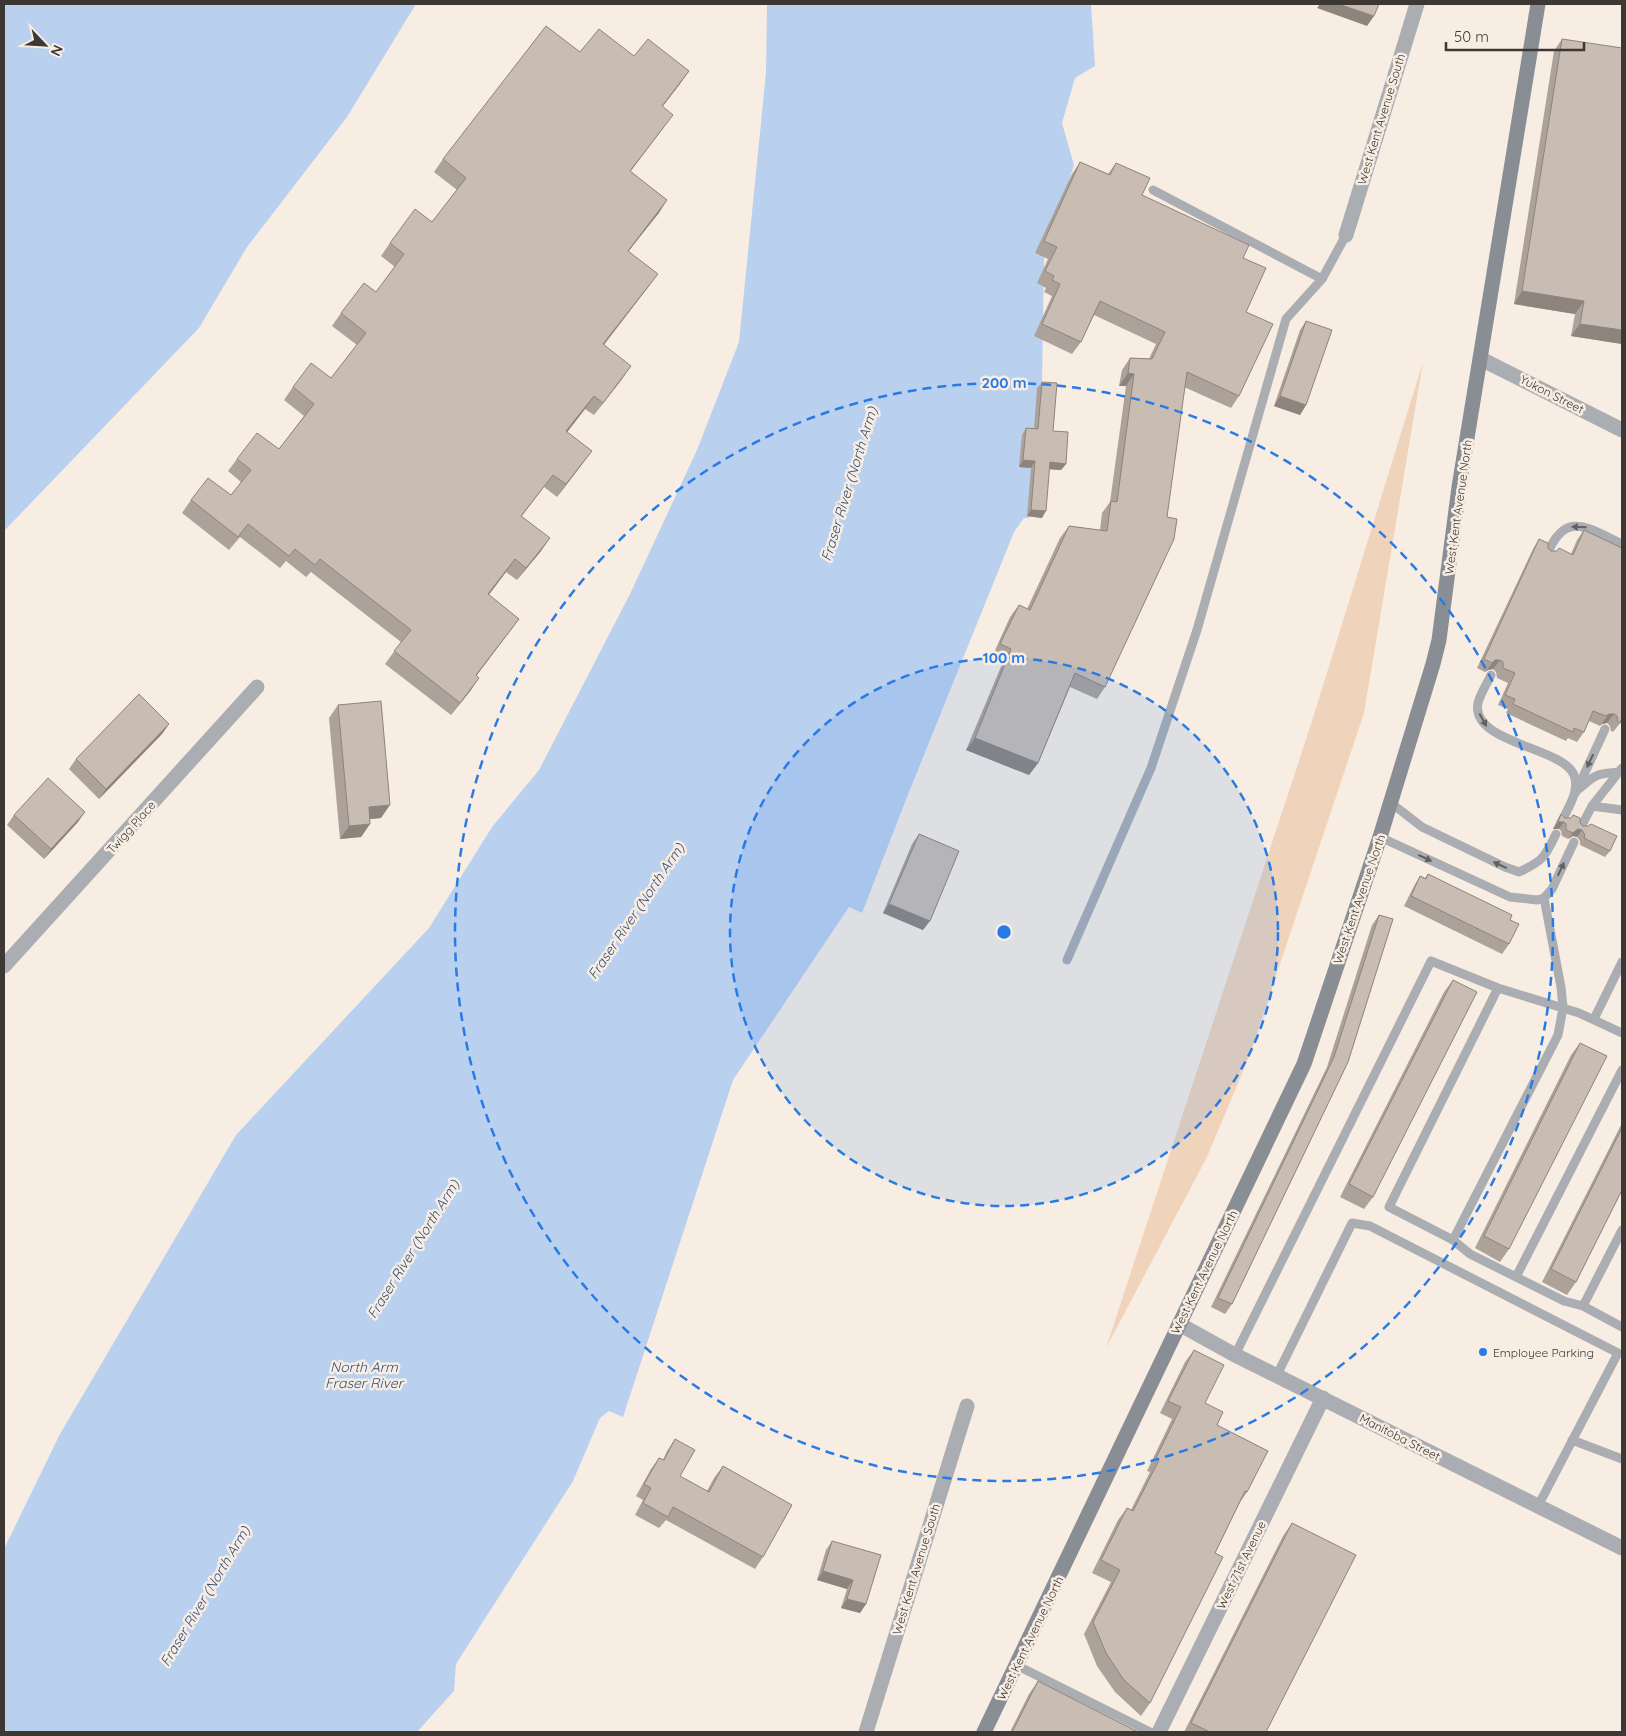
<svg xmlns="http://www.w3.org/2000/svg" width="1626" height="1736" font-family="Quicksand,sans-serif">
<style>
.green{fill:#f0d3bb}
.water{fill:#bad0ef}
.lines{fill:none;stroke-linecap:round;stroke-linejoin:round}
.lane{stroke:#aaadb2;stroke-width:9}
.street{stroke:#aaadb2;stroke-width:15}
.secondary{stroke:#898e95;stroke-width:15}
.wall{fill:#aca29a}
.shaded-wall{fill:#8c847d}
.building{fill:#c8bcb3;stroke:#8c847d}
.oneway{fill:#636160}
.ring{fill:none;stroke:#287ae5;stroke-width:2.5;stroke-dasharray:9 6}
.poi-dot{fill:#287ae5;stroke:#f8ede3;stroke-width:2}
.labels{text-anchor:middle;dominant-baseline:central;stroke-width:5;stroke-linejoin:round;paint-order:stroke}
.street-label{font-size:12px;fill:#3d3834;stroke:#f8ede3}
.poi-label{font-size:12px;fill:#3d3834;stroke:#f8ede3;text-anchor:start}
.water-label{font-size:14px;font-style:italic;fill:#32507a;stroke:#f8ede3}
.centre{fill:#287ae5;stroke:#f8ede3;stroke-width:2.5}
.ring-label{font-size:15px;text-anchor:middle;font-weight:bold;fill:#287ae5;stroke:#f8ede3;stroke-width:5;stroke-linejoin:round;paint-order:stroke}
</style>
<rect width="100%" height="100%" fill="#f8ede3"/>
<!-- green -->
<path class="green" d="M1423 362 1364 713 1249 1057 1207 1157 1106 1348 1312 721Z"/>
<!-- water -->
<path class="water" d="M4 4H416L347 117 247 247 199 328 4 531Z
M767 4H1091L1095 66 1075 78 1062 123 1074 165 1044 259 1042 384 1029 518H1024L1014 532 907 797 862 913 849 907 733 1080 623 1417 609 1411 600 1418 573 1481 456 1664 454 1691 417 1732H4V1549L60 1434 236 1135 429 928 492 827 539 770 630 594 697 450 739 342 766 73Z"/>
<g class="lines">
<!-- lane -->
<path class="lane" d="M1153 190 1322 279
M1547 555C1565 509 1588 528 1622 544
M1491 675C1487 684 1480 694 1478 703 1470 743 1563 747 1574 775 1580 790 1569 806 1563 819
M1579 789C1597 773 1597 774 1621 772
M1576 792 1605 729
M1391 803 1422 827 1505 867 1519 872C1543 861 1545 857 1556 834
M1592 806 1622 810
M1581 827 1592 806 1622 768
M1380 837 1510 897 1537 900 1544 898 1552 889 1574 842
M1067 960 1151 768 1197 630 1286 319 1322 279 1346 235
M1498 988 1389 1207 1453 1240 1558 1035 1563 1008 1561 987 1544 898
M1594 1019 1622 962
M1622 1230 1583 1306 1622 1327
M1453 1240 1470 1254 1564 1301 1583 1306
M1516 1277 1622 1070
M1235 1355 1431 961 1498 988 1579 1013 1622 1033
M1277 1375 1352 1223 1370 1226 1618 1353 1538 1506
M1572 1440 1622 1459
M1016 1665 1150 1732"/>
<!-- street -->
<path class="street" d="M1346 235 1417 4
M1481 359 1622 430
M4 966 257 687
M1179 1324 1235 1355 1622 1548
M866 1732 967 1406
M1159 1732 1323 1398"/>
<!-- secondary -->
<path class="secondary" d="M984 1732 1304 1064 1380 837 1433 664 1439 640 1459 487 1538 4"/>
</g>
<!-- wall -->
<path class="wall" d="M1562 39 1622 344 1571 336 1575 314 1514 304 1554 51Z
M580 52 634 56 689 71 662 106 664 127 630 171 667 200 629 251 649 286 604 345 622 379 594 415 585 409 567 432 583 463 557 497 544 487 522 516 541 551 517 580 506 572 489 595 519 619 477 675 471 690 451 715 385 664 401 642 311 572 306 577 286 561 280 568 240 537 229 550 182 513 191 500 231 495 241 482 228 471 237 459 279 449 304 416 284 400 293 387 331 378 357 345 332 326 341 313 376 292 395 267 381 256 390 243 432 222 457 190 434 172 443 159Z
M1080 162 1108 174 1116 163 1142 195 1243 258 1246 312 1239 396 1231 408 1184 387 1105 687 1097 699 1070 687 1038 763 1029 775 966 750 1003 662 992 657 1010 617 1019 605 1027 609 1060 538 1069 526 1100 530 1102 513 1110 502 1126 386H1119L1122 370 1130 358 1149 359 1156 344 1094 315 1081 342 1072 354 1034 336 1052 296 1044 292 1046 288 1037 283 1048 259 1035 253 1072 174Z
M1306 321V405L1300 415 1274 406 1300 330Z
M1042 382 1053 431 1066 464 1061 470 1049 469 1042 518 1027 516 1031 468 1019 467 1022 435 1026 428 1034 429 1037 388Z
M1584 530 1622 548V722H1621L1613 732 1611 731 1610 726 1607 723 1602 724 1600 726 1589 721 1584 732 1577 742 1568 738 1566 741 1506 713 1508 709 1498 705 1508 683 1497 678 1496 672 1493 669 1488 670 1485 672 1477 668 1533 549 1539 539 1551 551 1571 554 1577 540Z
M338 705 381 818 370 819V824L361 837 340 839 329 718Z
M169 724 162 734 99 799 69 769 76 759Z
M1561 814 1565 818 1580 823 1610 851 1605 857 1580 845V841L1577 837 1573 836 1568 839 1562 836 1561 831 1559 829H1553L1557 820Z
M14 815 78 822 44 859 7 825Z
M919 834 923 930 883 913 912 844Z
M1428 874 1510 920 1509 944 1502 954 1404 906 1414 886 1420 876 1425 878Z
M1379 915 1393 919 1232 1304 1225 1314 1211 1307 1327 1067 1372 925Z
M1453 980 1373 1197 1364 1209 1340 1197 1444 992Z
M1580 1043 1509 1249 1500 1262 1475 1248 1571 1055Z
M1622 1123V1190L1576 1282 1567 1295 1542 1282Z
M1194 1350 1205 1403 1217 1425 1247 1492 1239 1504 1215 1553 1150 1703 1141 1716 1115 1692 1097 1666 1084 1634 1111 1582 1092 1573 1118 1520 1127 1508 1131 1510 1150 1472 1147 1471 1172 1419 1160 1413 1185 1362Z
M675 1439 680 1476 707 1491 714 1478 723 1466 763 1557 755 1569 666 1520 659 1528 635 1515 643 1500 636 1496 651 1469 659 1458 663 1460 667 1451Z
M1292 1523 1266 1732H1184L1283 1536Z
M832 1541 866 1604 860 1613 841 1608 847 1589 817 1580 826 1550Z
M1038 1681 1138 1732H1010L1029 1694Z"/>
<!-- shaded-wall -->
<path class="shaded-wall" d="M1320 4H1338L1374 16 1367 26 1317 8Z
M689 71 680 84 653 119 662 106Z
M673 115 664 127 621 184 630 171Z
M667 200 659 213 619 263 628 251Z
M658 274 649 286 594 357 603 344Z
M1522 291 1584 301 1575 314 1514 304Z
M1580 324 1622 330V344L1571 336Z
M631 366 622 379 594 415 603 403Z
M1128 373 1134 374 1126 386H1119Z
M594 396 585 409 558 444 566 431Z
M1280 396 1306 405 1300 415 1274 406Z
M592 451 583 463 557 497 566 484Z
M1023 460 1035 461 1031 468 1019 467Z
M1050 462 1066 464 1061 470 1045 469Z
M1031 510 1046 511 1042 518 1027 516Z
M550 538 541 551 517 580 526 568Z
M515 559 506 572 479 607 488 594Z
M519 619 510 631 467 688 476 675Z
M1495 660H1500L1493 669 1488 670 1485 672Z
M479 678 471 690 451 715 460 703Z
M1609 714H1614L1607 723 1602 724 1600 726Z
M169 724 162 734 99 799 106 789Z
M975 738 1038 763 1029 775 966 750Z
M390 805 381 818 360 820 369 807Z
M85 812 78 822 44 859 51 849Z
M1558 822H1564L1559 829H1553Z
M370 824 361 837 340 839 349 826Z
M1578 829 1582 830 1577 837 1573 836 1568 839 1573 833Z
M889 904 930 921 923 930 883 913Z
M823 1571 853 1580 847 1589 817 1580Z
M847 1599 866 1604 860 1613 841 1608Z"/>
<!-- building -->
<path class="building" d="M1338 4H1379L1374 16Z
M546 26 580 52 599 29 634 56 648 39 689 71 662 106 673 115 630 171 667 200 628 251 658 274 603 344 631 366 603 403 594 396 566 431 592 451 566 484 553 475 521 516 550 538 526 568 515 559 488 594 519 619 476 675 479 678 460 703 394 651 411 630 320 559 315 565 295 549 289 556 248 524 238 537 191 500 208 478 231 495 251 470 237 459 257 433 279 449 314 404 293 387 311 363 331 378 366 333 341 313 364 283 376 292 404 254 390 243 415 209 432 222 466 178 443 159Z
M1562 39 1622 48V330L1580 324 1584 301 1522 291Z
M1080 162 1110 175 1116 163 1150 178 1142 195 1249 245 1243 258 1266 268 1246 312 1273 324 1239 396 1187 372 1167 517 1177 519 1174 539 1105 687 1075 673 1038 763 975 738 1011 649 1000 644 1019 605 1030 610 1069 526 1107 531 1111 501 1117 502 1134 374 1128 373 1130 358 1152 359 1165 332 1100 301 1081 342 1042 324 1060 284 1052 280 1054 276 1045 271 1057 247 1044 241Z
M1306 321 1332 330 1306 405 1280 396Z
M1042 382 1057 383 1053 431 1068 432 1066 464 1050 462 1046 511 1031 510 1035 461 1023 460 1026 428 1038 429Z
M1584 530 1622 548V718L1620 723 1618 722 1617 716 1614 714H1609L1606 716 1593 711 1584 732 1574 728 1573 732 1513 704 1515 699 1505 695 1515 673 1503 668V662L1500 660H1495L1492 663 1484 659 1539 539 1548 543V548L1551 551H1557L1559 548 1573 555Z
M139 694 169 724 106 789 76 759Z
M381 701 390 805 369 807 370 824 349 826 338 705Z
M48 778 85 812 51 849 14 815Z
M1561 814 1565 818H1571L1573 815 1580 818V823L1583 826H1588L1591 824 1617 836 1610 851 1584 838 1585 835 1582 830 1578 829 1573 833 1566 830V824L1564 822H1558Z
M919 834 959 851 930 921 889 904Z
M1428 874 1512 915 1510 920 1519 924 1509 944 1411 896 1420 876 1426 879Z
M1379 915 1393 919 1348 1062 1232 1304 1218 1298 1334 1057Z
M1453 980 1477 992 1373 1197 1349 1184Z
M1580 1043 1607 1056 1509 1249 1484 1236Z
M1622 1128V1190L1576 1282 1551 1269Z
M1194 1350 1224 1365 1205 1403 1223 1412 1217 1425 1268 1451 1247 1492 1245 1491 1215 1553 1223 1557 1150 1703 1124 1680 1106 1653 1093 1622 1120 1570 1101 1560 1127 1508 1133 1511 1159 1460 1156 1458 1181 1407 1168 1401Z
M675 1439 695 1450 680 1476 709 1492 723 1466 792 1505 763 1557 673 1507 668 1517 643 1503 651 1488 644 1484 659 1458 664 1460Z
M1292 1523 1356 1555 1266 1732H1210L1191 1723Z
M832 1541 881 1555 866 1604 847 1599 853 1580 823 1571Z
M1038 1681 1138 1732H1012Z"/>
<!-- one-way arrows -->
<defs><path id="oneway-solid" d="M-6-.8H1V-3.2L6.5 0L1 3.2V.8H-6Z" transform="scale(1.25)"/></defs>
<g class="oneway">
<use href="#oneway-solid" transform="translate(1579 527) rotate(-178)"/>
<use href="#oneway-solid" transform="translate(1483 720) rotate(61)"/>
<use href="#oneway-solid" transform="translate(1590 761) rotate(115)"/>
<use href="#oneway-solid" transform="translate(1425 858) rotate(25)"/>
<use href="#oneway-solid" transform="translate(1500 865) rotate(-155)"/>
<use href="#oneway-solid" transform="translate(1561 869) rotate(-65)"/>
</g>
<!-- distance rings -->
<circle cx="1004" cy="932" r="274" fill="#287ae5" fill-opacity=".12"/>
<g class="ring">
<circle cx="1004" cy="932" r="274"/>
<circle cx="1004" cy="932" r="549"/>
</g>
<!-- markers -->
<circle class="poi-dot" cx="1483" cy="1352" r="5"/>
<g class="labels">
<!-- street labels -->
<g class="street-label">
<text transform="translate(1381 119) rotate(-73)">West Kent Avenue South</text>
<text transform="translate(1552 394) rotate(27)">Yukon Street</text>
<text transform="translate(1458 507) rotate(-82)">West Kent Avenue North</text>
<text transform="translate(131 827) rotate(-48)">Twigg Place</text>
<text transform="translate(1359 899) rotate(-71)">West Kent Avenue North</text>
<text transform="translate(1204 1272) rotate(-64)">West Kent Avenue North</text>
<text transform="translate(1400 1437) rotate(27)">Manitoba Street</text>
<text transform="translate(1241 1565) rotate(-64)">West 71st Avenue</text>
<text transform="translate(916 1569) rotate(-73)">West Kent Avenue South</text>
<text transform="translate(1030 1638) rotate(-64)">West Kent Avenue North</text>
</g>
<!-- poi labels -->
<g class="poi-label">
<text x="1493" y="1352">Employee Parking</text>
</g>
<!-- water labels -->
<g class="water-label">
<text transform="translate(849 484) rotate(-73)">Fraser River (North Arm)</text>
<text transform="translate(636 911) rotate(-56)">Fraser River (North Arm)</text>
<text transform="translate(413 1249) rotate(-58)">Fraser River (North Arm)</text>
<text x="364" y="1367">North Arm<tspan x="364" dy="16">Fraser River</tspan></text>
<text transform="translate(205 1596) rotate(-59)">Fraser River (North Arm)</text>
</g>
</g>
<circle cx="1004" cy="932" r="8" class="centre"/>
<g class="ring-label">
<text x="1004" y="388">200 m</text>
<text x="1004" y="663">100 m</text>
</g>
<!-- border -->
<rect width="1626" height="1736" fill="none" stroke="#3d3834" stroke-width="10"/>
<!-- north arrow -->
<g transform="translate(45 45) rotate(115)" stroke="#f8ede3" stroke-width="4" paint-order="stroke">
<path d="M0-4L9 19L0 12L-9 19Z" fill="#3d3834"/>
<text y="-8" font-size="14" font-weight="bold" text-anchor="middle" fill="#3d3834">N</text>
</g>
<!-- scale -->
<path d="M1446 42v8h138v-8" fill="none" stroke="#3d3834" stroke-width="2.5"/>
<text x="1454" y="42" font-size="15" fill="#3d3834" stroke="#f8ede3" stroke-width="4" paint-order="stroke">50 m</text>
</svg>
